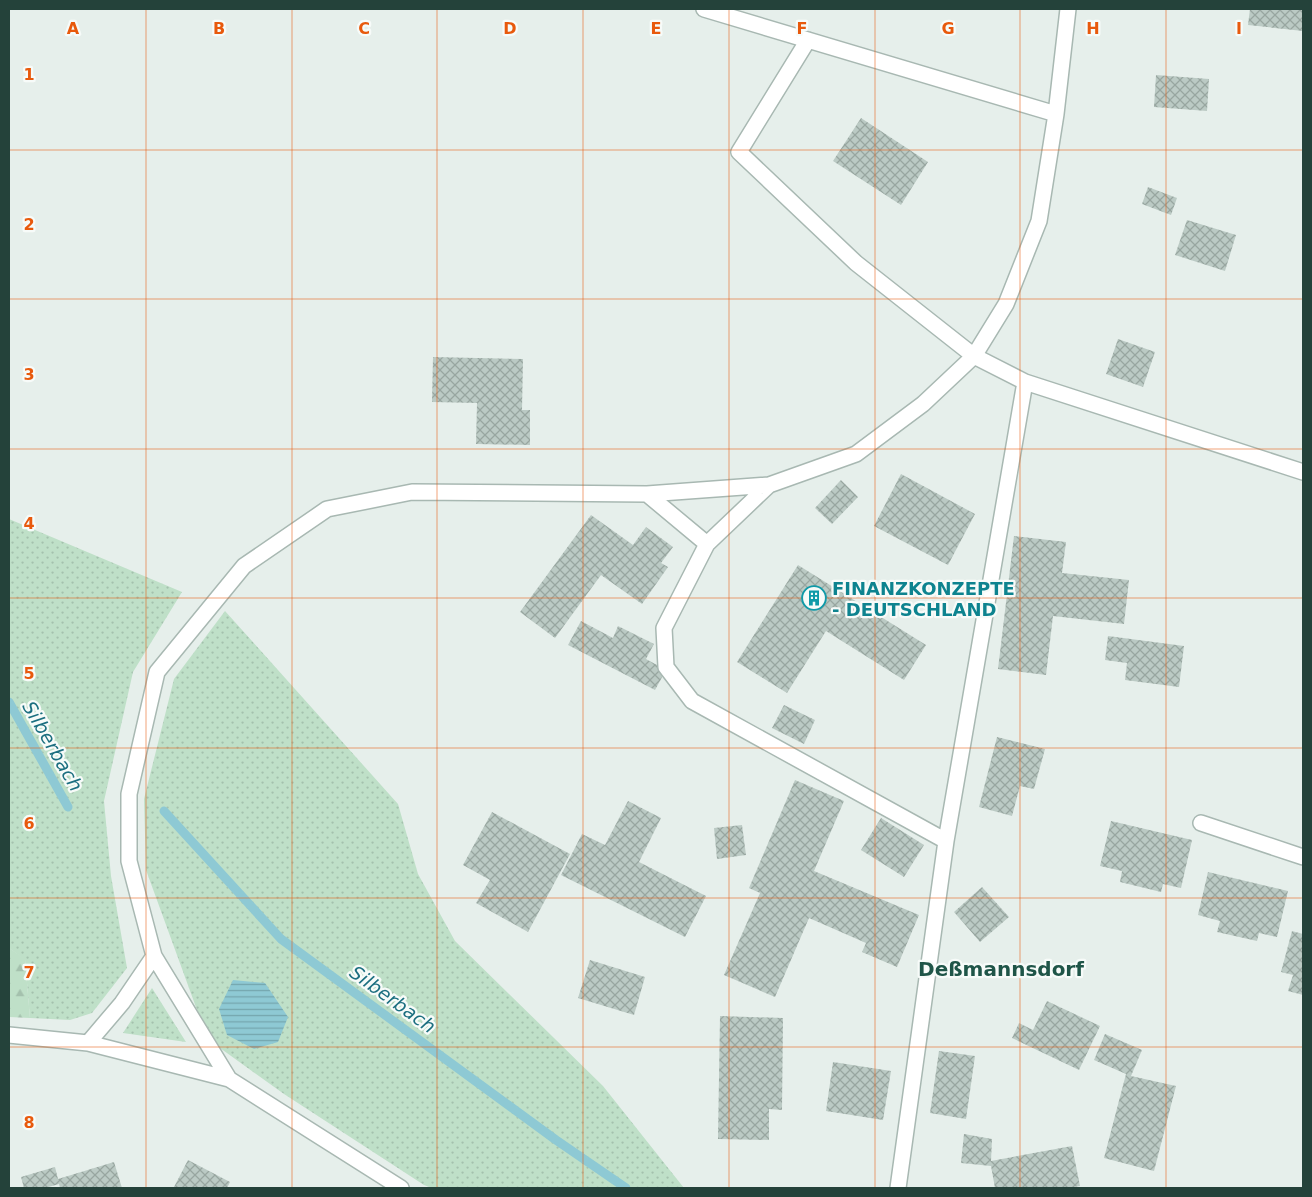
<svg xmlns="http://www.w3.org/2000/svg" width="1312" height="1197" font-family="'DejaVu Sans',sans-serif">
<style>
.grass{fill:url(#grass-dots)}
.forest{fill:url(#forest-firs)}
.water{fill:url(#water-rules)}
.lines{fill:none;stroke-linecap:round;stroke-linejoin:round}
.stream{stroke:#8ec9d4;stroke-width:9}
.building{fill:url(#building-cross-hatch)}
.minor-casing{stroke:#a8b8b2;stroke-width:18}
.minor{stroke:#fff;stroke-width:15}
.grid{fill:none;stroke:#e8590c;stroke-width:1;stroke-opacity:0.55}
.labels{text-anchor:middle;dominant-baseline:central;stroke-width:4.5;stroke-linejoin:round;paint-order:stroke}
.culture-label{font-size:18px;font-weight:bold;fill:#0d838f;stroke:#f7fbf9;text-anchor:start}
.water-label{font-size:19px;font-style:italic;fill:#1c6f80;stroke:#f7fbf9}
.quarter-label{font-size:20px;font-weight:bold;fill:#1f5548;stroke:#f7fbf9}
.grid-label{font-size:16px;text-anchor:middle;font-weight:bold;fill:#e8590c;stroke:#f7fbf9;stroke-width:4.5;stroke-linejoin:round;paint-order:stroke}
</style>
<defs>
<pattern id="grass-dots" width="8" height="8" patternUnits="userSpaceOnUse" patternTransform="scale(1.25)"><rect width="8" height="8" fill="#bfe0c8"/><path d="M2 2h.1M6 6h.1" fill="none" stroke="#a4c1ad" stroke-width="1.8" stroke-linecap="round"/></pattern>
<pattern id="forest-firs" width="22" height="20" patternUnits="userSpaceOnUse" patternTransform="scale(1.25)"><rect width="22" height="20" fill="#bfe0c8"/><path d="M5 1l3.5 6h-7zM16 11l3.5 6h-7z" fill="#a4c1ad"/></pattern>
<pattern id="water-rules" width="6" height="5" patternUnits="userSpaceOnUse" patternTransform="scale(1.25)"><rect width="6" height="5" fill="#8ec9d4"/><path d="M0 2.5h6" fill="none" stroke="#74a5ad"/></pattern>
<pattern id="building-cross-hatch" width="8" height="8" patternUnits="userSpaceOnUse" patternTransform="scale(1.25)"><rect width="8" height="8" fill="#bbcac4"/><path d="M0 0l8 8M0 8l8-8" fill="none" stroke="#98a6a0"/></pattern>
</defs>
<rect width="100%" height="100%" fill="#e6efeb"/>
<!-- grass -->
<path class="grass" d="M9 519 182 592 133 672 104 801 111 876 127 968 92 1013 70 1020 30 1018 25 960 9 948Z
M225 611 398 804 418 874 455 941 603 1086 684 1188H432L424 1185 284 1094 220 1048 197 1010 146 870 144 799 174 679Z
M152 988 186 1042 123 1033Z"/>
<!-- forest -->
<path class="forest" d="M9 948 25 959 30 1018 9 1017Z"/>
<!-- water -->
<path class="water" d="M233 980 265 983 288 1017 278 1042 254 1049 227 1035 219 1009Z"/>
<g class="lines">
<!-- stream -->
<path class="stream" d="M9 702 68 807
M164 811 281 939 556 1140 626 1188"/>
</g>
<!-- building -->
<path class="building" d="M1250 9H1303V31L1248 25Z
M1156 75 1209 79 1207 111 1154 107Z
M861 118 928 162 901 205 833 161Z
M1148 187 1177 198 1171 215 1142 204Z
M1187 220 1236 235 1225 271 1175 255Z
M1118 339 1155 352 1143 387 1106 374Z
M433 357 523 359 522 410H530V445L476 444 477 403 432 402Z
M901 474 975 514 948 565 874 526Z
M841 480 858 497 832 524 815 508Z
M591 515 633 545 646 527 673 547 661 563 668 567 642 604 601 575 555 638 520 612Z
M1014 536 1066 542 1062 573 1129 580 1124 624 1053 616 1046 675 998 669Z
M798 565 926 645 904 680 826 631 787 693 737 662Z
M581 621 613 638 618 626 654 644 646 659 666 670 655 690 568 645Z
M1108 636 1184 646 1179 687 1125 680 1127 663 1105 660Z
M784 705 815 720 804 744 772 728Z
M997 737 1045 749 1034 789 1020 786 1012 816 979 807Z
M795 780 844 801 814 871 919 915 897 967 862 952 866 943 809 918 775 997 724 975 760 893 749 888Z
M628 801 661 818 639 862 706 896 685 937 561 875 582 834 605 845Z
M492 812 570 854 528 932 476 903 490 880 463 865Z
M881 818 924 845 904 877 861 850Z
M1111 821 1192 840 1181 888 1163 884 1161 892 1120 882 1122 871 1100 866Z
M742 825 746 855 717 859 714 828Z
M1208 872 1288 891 1277 937 1259 933 1257 941 1217 932 1220 921 1198 915Z
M982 887 1009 917 980 942 954 912Z
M1292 931 1303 934V995L1288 991 1293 975 1281 972Z
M590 960 645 977 634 1015 578 998Z
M1047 1001 1100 1026 1079 1070 1012 1038 1019 1023 1033 1030Z
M720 1016 783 1018 782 1110 769 1109V1140L718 1139Z
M1105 1034 1142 1050 1131 1076 1176 1086 1154 1171 1104 1158 1126 1074 1094 1060Z
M939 1051 975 1056 966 1119 930 1113Z
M833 1062 891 1071 883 1120 826 1111Z
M964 1134 992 1139 991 1161 1072 1146 1080 1186 1068 1188H995L991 1166 961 1163Z
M188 1160 230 1182 227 1188H177L174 1187Z
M114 1162 122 1188H60L59 1184 45 1188H24L21 1177 55 1167 58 1179Z"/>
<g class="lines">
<!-- minor casing -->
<g class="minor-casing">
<path id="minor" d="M704 9 1056 114
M808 40 739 152 856 263 974 356 1025 382 1303 472
M647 494 707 544 664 628 666 667 692 701 946 841
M707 544 769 485
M1201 823 1303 857
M9 1035 88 1043 229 1079 401 1188
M88 1043 122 1003 154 956
M229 1079 154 956 129 861V794L157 672 244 566 327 509 412 492 647 494 769 485 856 454 923 404 974 356 1006 304 1039 221 1056 114 1068 9
M898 1188 946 841 1025 382"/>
</g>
<!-- minor -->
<use href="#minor" class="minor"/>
</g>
<!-- grid -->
<path class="grid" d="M146 9V1188M292 9V1188M437 9V1188M583 9V1188M729 9V1188M875 9V1188M1020 9V1188M1166 9V1188M9 150H1303M9 299H1303M9 449H1303M9 598H1303M9 748H1303M9 898H1303M9 1047H1303"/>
<!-- icons -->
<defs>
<g id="building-ring" transform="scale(1.25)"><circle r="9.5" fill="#f7fbf9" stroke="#0f9aa8" stroke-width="1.5"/><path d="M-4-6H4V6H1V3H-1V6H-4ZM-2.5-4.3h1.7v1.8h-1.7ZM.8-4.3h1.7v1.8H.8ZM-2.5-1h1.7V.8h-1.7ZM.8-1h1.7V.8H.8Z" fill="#0f9aa8"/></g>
</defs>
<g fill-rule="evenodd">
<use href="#building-ring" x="814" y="598"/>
</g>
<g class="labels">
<!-- culture labels -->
<g class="culture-label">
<text x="832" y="588">FINANZKONZEPTE<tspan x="832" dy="21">- DEUTSCHLAND</tspan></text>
</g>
<!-- water labels -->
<g class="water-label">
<text transform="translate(53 746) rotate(60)">Silberbach</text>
<text transform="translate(393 999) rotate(36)">Silberbach</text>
</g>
<!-- quarter labels -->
<g class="quarter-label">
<text x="1001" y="969">Deßmannsdorf</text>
</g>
</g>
<g class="grid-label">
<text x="73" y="34">A</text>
<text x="219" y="34">B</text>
<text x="364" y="34">C</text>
<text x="510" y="34">D</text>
<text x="656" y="34">E</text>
<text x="802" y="34">F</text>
<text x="948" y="34">G</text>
<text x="1093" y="34">H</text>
<text x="1239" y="34">I</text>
<text x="29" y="80">1</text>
<text x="29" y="230">2</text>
<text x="29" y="380">3</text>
<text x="29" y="529">4</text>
<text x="29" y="679">5</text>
<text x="29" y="829">6</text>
<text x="29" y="978">7</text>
<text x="29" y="1128">8</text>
</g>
<!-- border -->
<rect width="1312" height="1197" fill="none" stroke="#24423a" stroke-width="20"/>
</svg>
